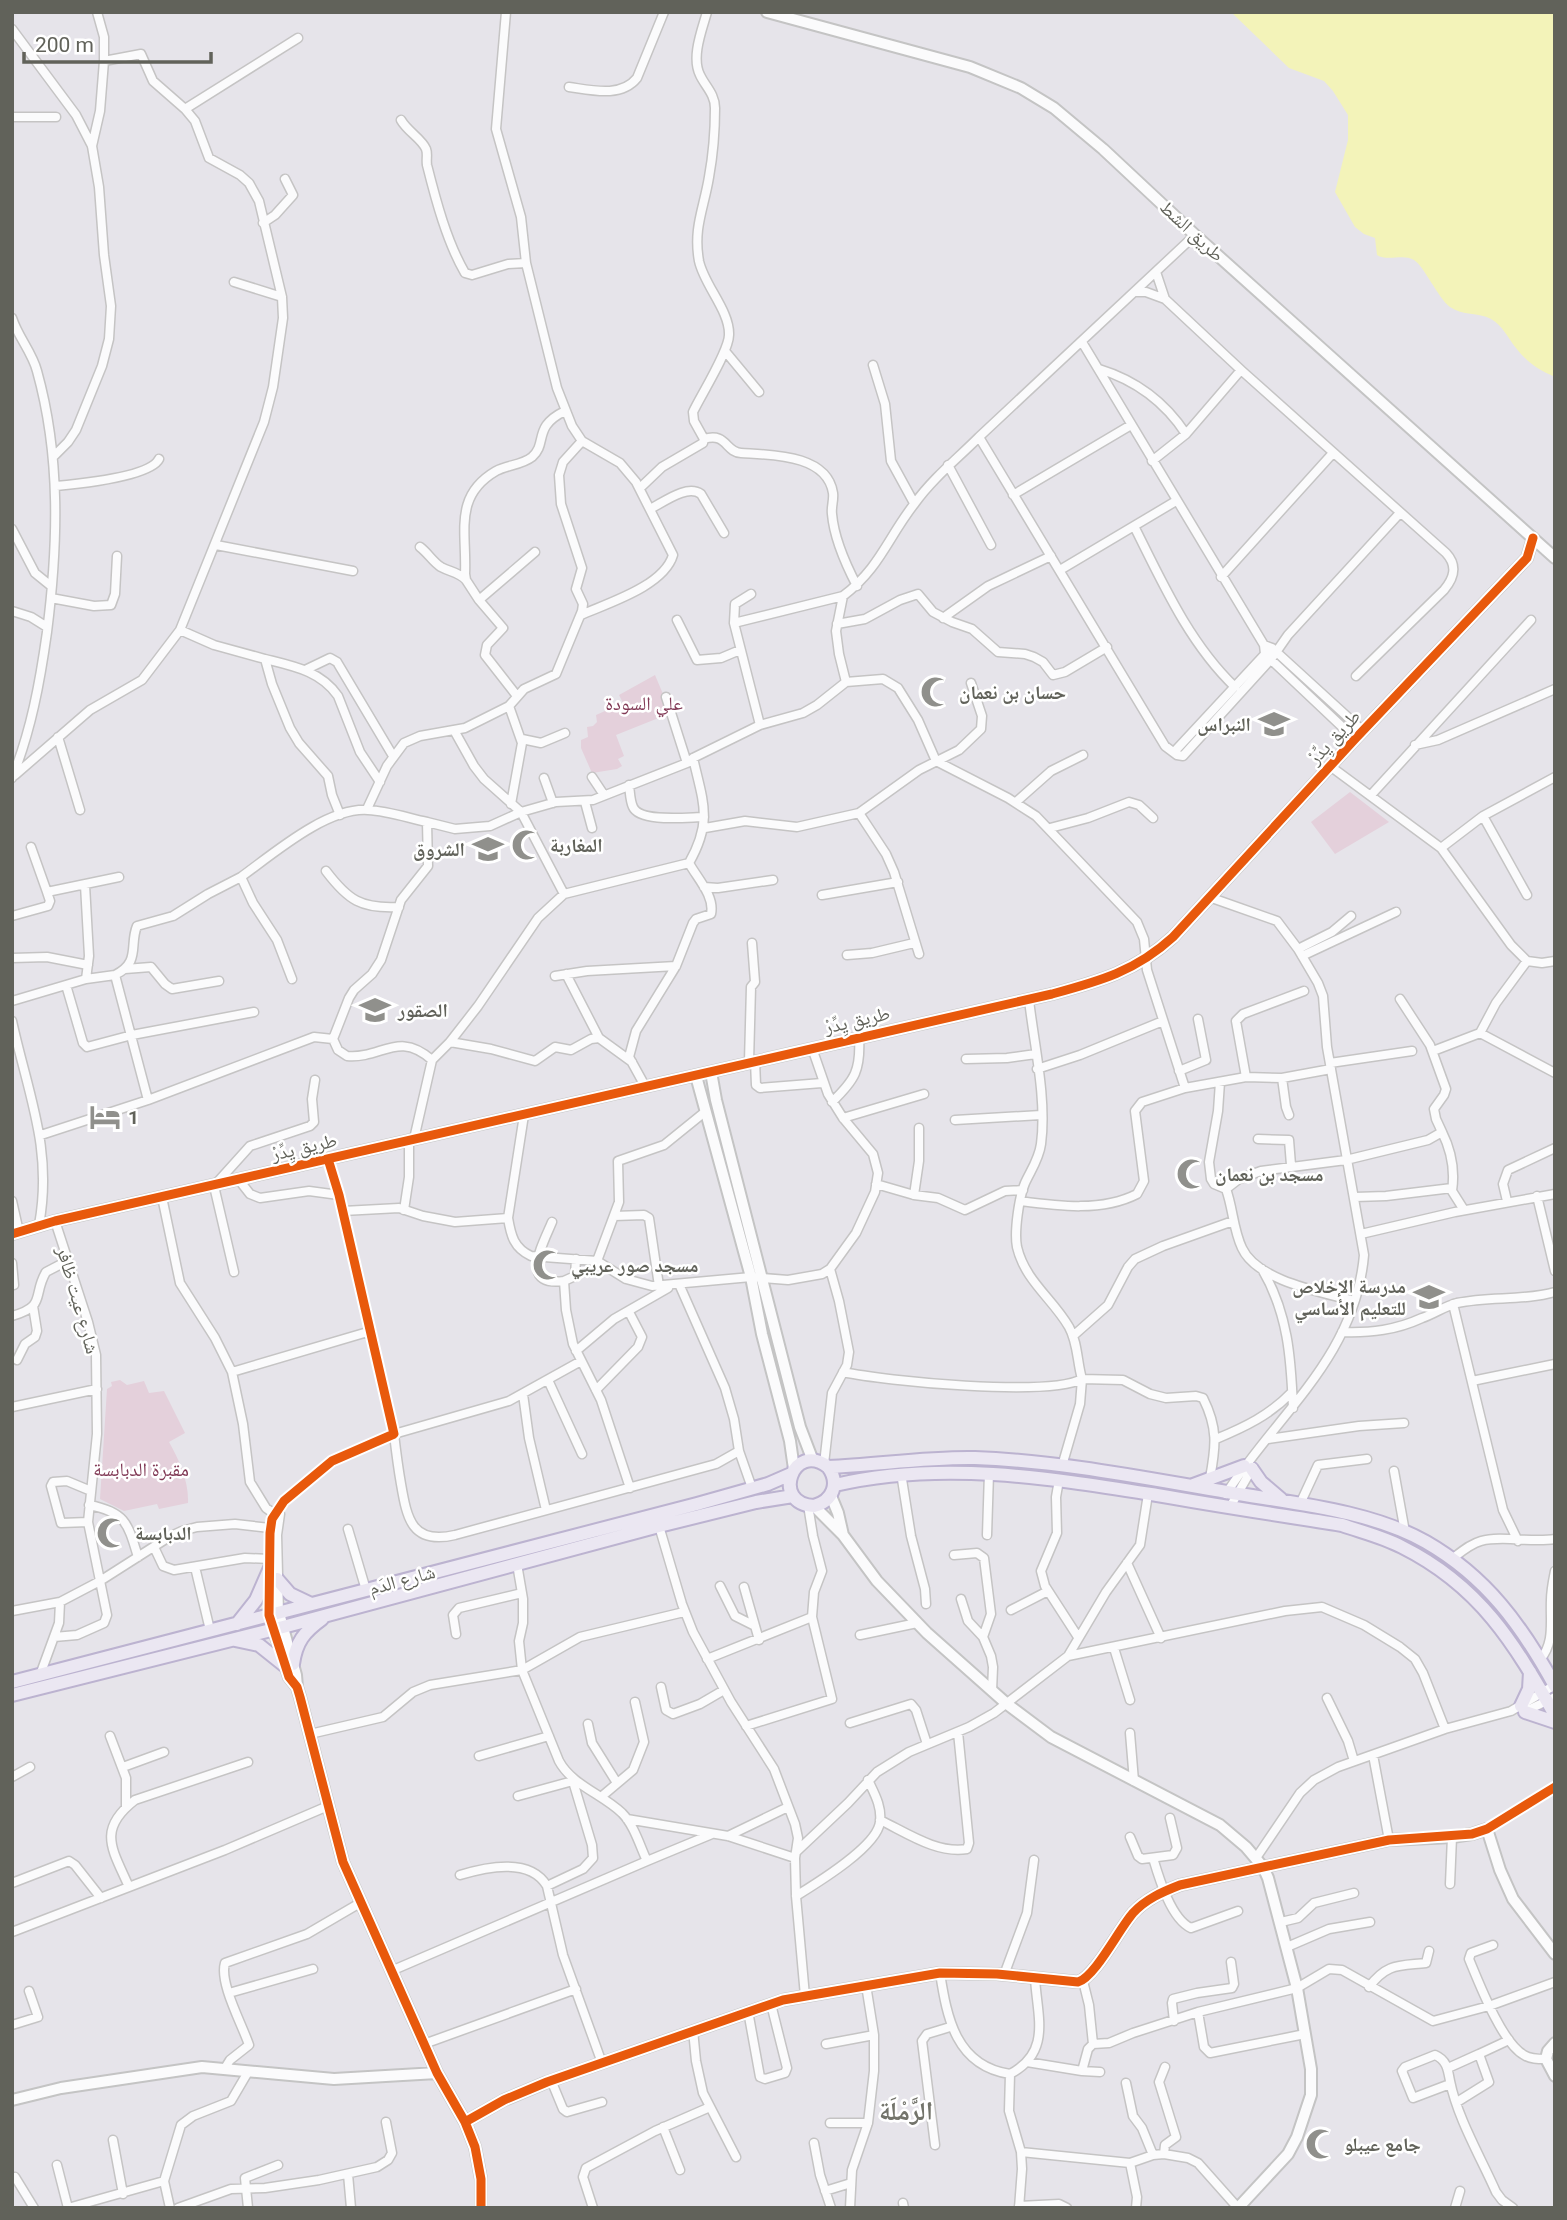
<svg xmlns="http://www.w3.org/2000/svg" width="1567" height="2220" font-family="Roboto,'Noto Naskh Arabic',sans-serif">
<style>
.green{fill:#e4d0db}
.water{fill:#f3f3b9}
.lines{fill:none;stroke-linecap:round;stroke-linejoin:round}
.street-casing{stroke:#c5c4c4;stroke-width:11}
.secondary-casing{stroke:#c4c4c4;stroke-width:14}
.primary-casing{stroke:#bcb3d0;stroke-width:16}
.street{stroke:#fbfbfc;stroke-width:8}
.secondary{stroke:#fbfbfc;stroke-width:10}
.primary{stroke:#ebe7f2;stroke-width:12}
.cycleway-casing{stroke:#fff;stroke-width:13}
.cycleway{stroke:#e8590c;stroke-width:9}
.labels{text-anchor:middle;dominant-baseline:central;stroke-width:5;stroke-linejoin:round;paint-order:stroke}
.street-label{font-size:19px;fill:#61625a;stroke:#fff}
.poi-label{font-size:19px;font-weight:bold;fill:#61625a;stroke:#fff;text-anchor:start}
.park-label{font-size:19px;fill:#813955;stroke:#fff}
.district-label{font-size:26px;font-weight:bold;fill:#73746b;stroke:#fff}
</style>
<rect width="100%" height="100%" fill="#e6e4ea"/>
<!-- green -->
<path class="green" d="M655 675 671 713 616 735 624 756 618 759 622 766 617 769 592 773 581 748V740L588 737 587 727 593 726 597 722 596 715 623 703 619 695Z
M1350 792 1389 822 1335 854 1311 822Z
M120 1380 127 1385 144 1381 149 1393 164 1391 185 1433 169 1442C179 1460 189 1481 188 1503L159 1509 157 1504 124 1511 100 1499 107 1389 112 1386 111 1382Z"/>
<!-- water -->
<path class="water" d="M1231 12H1555V377C1538 370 1527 362 1516 348 1508 338 1503 326 1491 319 1478 312 1463 316 1450 307 1438 298 1424 266 1414 260 1403 253 1388 262 1377 255L1375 238 1364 234 1355 227 1335 192 1348 140V115L1333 91 1324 81 1289 68Z"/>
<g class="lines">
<!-- street casing -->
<g class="street-casing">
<path id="street" d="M97 12 104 37V61
M506 12 496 129 521 217 526 263 557 388 572 426 582 441 620 463 636 482 673 555C664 586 608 603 581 615
M12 29 76 115 92 146 99 187 104 255 111 306 109 339 102 366 76 430 68 442 53 457
M569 87C591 90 621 98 637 78L664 12
M185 109 298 38
M12 117H56
M401 120C407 131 422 139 426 149 428 154 426 159 427 165 436 201 447 242 465 273L472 275 508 264 526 263
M92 146 100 111 104 61 141 54 153 81 185 109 195 121 209 158 240 175 249 183 259 201 282 297 283 318 273 387 264 422 180 630
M263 223 275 215 293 195 285 179
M1195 235 979 437 1165 746 1177 755 1183 756 1272 658 1288 635 1399 514
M1156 272 1165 299
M234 282 282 297
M1135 292H1146L1165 299 1241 370 1186 434 1152 461
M12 318C18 337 32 352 37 371 61 457 58 545 47 632 40 682 31 731 12 778
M1082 342 1264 645 1265 654 1355 739
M725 351 759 392
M873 365 885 404 891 461 914 503
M1099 369C1135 380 1165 402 1186 434
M1241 370 1446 553C1458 566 1454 578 1444 590L1356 676
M704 439C727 432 725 452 741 453 771 455 827 454 833 493 834 500 831 507 832 514 834 538 846 565 857 586
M948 465 991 545
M56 486C77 484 150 477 159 459
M640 488 662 467 703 443 704 439 694 421 693 412C701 395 729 351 729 335 730 311 704 285 699 261 693 228 704 208 709 177 713 155 715 131 715 108 715 94 705 86 700 75 691 57 702 30 707 12
M1013 495 1131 425
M650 509C664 502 687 484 701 494L724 533
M1134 526C1162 582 1189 643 1235 687
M12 529 35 573 51 586
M216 545 353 571
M420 547C428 553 433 562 441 567 450 572 459 572 466 580
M1060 570 1176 501
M1221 577 1333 453
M751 594 735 604 734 623 760 725
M843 596 836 631 839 654 846 682
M51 598 94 606 111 605 115 594 117 556
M479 600 466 580 465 574C467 532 453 496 496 471 507 465 522 465 532 457 548 443 532 427 565 411
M12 611 31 617 47 627
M943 618 988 586 1051 556
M677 620 697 660 721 658 740 650
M734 623 843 596C880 568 888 537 915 503 933 478 957 459 979 437
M837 624 865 619 900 600 918 594 933 612 952 622 972 629 998 652 1025 654 1034 657 1043 662 1053 675 1065 672 1107 647
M1264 645 1272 648 1363 731
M305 670 330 658 337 662 393 756
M517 696 485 655 487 645 503 628 479 600 535 552
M666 697 687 763
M509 706 524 689 556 674 582 611 583 604 576 589 582 568 561 504 559 475 563 462 582 441
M455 732 474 766 484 779 521 812 564 894 689 863
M58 737 80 810
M522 739 541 743 565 733
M1415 745 1438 740 1555 689
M1174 752 1267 652
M1330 766 1441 848 1511 945 1527 961 1542 963 1555 961
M15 775 90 710 142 680 180 630 214 645 265 659
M592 777 604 795
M544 778 553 803
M629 785C630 792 630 801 633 807 640 823 689 817 704 817
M1371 795 1531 620
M585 802 592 828
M1016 802 1051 771 1083 755
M367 809 387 766 404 743 420 736 465 728 509 706 522 743 511 804
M859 813 886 854 894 872 919 954
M340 815 332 795 328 776 299 743 290 728 272 684 265 659C293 666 321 671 338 696L360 752 380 782
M1483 816 1527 895
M705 828 745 821 797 827 859 813 919 770 959 750 981 729 982 716 971 683
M1050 828 1088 818 1129 802 1139 805 1153 818
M31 847 47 892
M1441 848 1483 816 1555 777
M326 871C348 900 361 909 399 907
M85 885 89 956 86 979
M704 887 718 888 773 880
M822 895 898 882
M1209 897 1277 921 1298 949 1318 983 1323 996 1327 1047 1364 1255C1355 1358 1276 1415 1226 1494
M12 916 48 906 50 901 47 892 119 877
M1298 949 1332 932 1351 916
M847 955 872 953 914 943
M1302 956 1396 912
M12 958 47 957 88 965
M125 969 151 967 165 984 172 989 219 981
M566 974 599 1038 632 1062
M115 975C141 962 129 945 137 926L173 916 208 894 241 877
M555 976 587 971 676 966
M292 979 277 940 253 903 241 877C273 854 327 807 368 810 388 811 408 818 427 822
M66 985 83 1043 87 1047 132 1035 254 1012
M12 1001 86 979 115 975 148 1100 314 1037 333 1039 338 1050 347 1056C382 1059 398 1030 432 1060
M12 1021C28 1094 53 1149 39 1225
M1480 1033 1555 1073
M333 1039 349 998 354 990 372 974 381 960 401 900 428 866 427 822 455 829 490 826 521 812 556 802 593 800 687 763 693 758
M450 1042 491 1049 535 1061 555 1047 571 1050 591 1039 599 1038
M1433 1051 1480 1033 1496 1003 1527 961
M966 1059 1007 1058 1036 1054
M755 1061 756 1085 760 1088 822 1083
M749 1062 751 987 755 982 752 943
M1330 1063 1412 1051
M1037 1069 1080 1055 1163 1021
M1179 1071 1206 1060 1198 1019
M1246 1077 1236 1021 1243 1014 1304 991
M1282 1078 1286 1107 1289 1115
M1220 1082 1218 1111 1209 1162 1211 1179 1214 1184 1226 1189 1239 1179 1261 1171 1346 1160 1428 1140 1442 1132 1436 1119 1434 1109 1444 1095 1446 1089 1430 1045 1400 999
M645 1086 629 1057 636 1031 676 966 693 923 696 919 711 914C715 896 697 878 689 863 713 821 703 802 693 758L760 725 803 713 817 705 846 682 883 679 898 688 918 720 936 761 1008 798 1036 816 1137 922 1144 939 1147 970 1185 1088
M832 1102C855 1080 861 1070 859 1037
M843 1118 924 1094
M955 1120 1041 1115
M1442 1132C1451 1150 1455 1171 1452 1191L1464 1210
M41 1135 148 1100
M414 1139 432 1060 450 1042 478 1006 538 918 564 894
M1258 1139 1289 1140 1291 1165
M239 1180 250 1194 260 1198 309 1191 339 1195
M876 1184 914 1195 938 1198 965 1210 1005 1191 1023 1190
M1226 1189C1233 1208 1233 1229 1242 1248 1257 1281 1322 1292 1354 1301
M914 1195 919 1161V1128
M1537 1196 1555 1271
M162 1197 180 1283 215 1338 232 1372 243 1424 250 1482 266 1508 277 1516
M1355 1197 1386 1196 1452 1188
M12 1201 19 1232
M1020 1201C1058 1206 1102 1212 1137 1194L1144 1181 1135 1111 1142 1102 1185 1088 1246 1077 1282 1078 1331 1069
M1507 1201 1503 1184 1508 1170 1555 1148
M404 1210 409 1177V1140
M343 1211 399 1208 423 1216 455 1222 508 1218 524 1115
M614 1216 644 1215 649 1218 659 1286
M508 1218C511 1236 514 1248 531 1256L597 1261 626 1279 652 1286 751 1277 788 1280 822 1274 830 1269 856 1233 875 1192 878 1173 873 1154 843 1118 828 1094 812 1048
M552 1222C543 1244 518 1287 564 1281L566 1310 573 1344 601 1400 630 1488
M1361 1234 1455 1212 1555 1194
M597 1261 619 1202 618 1161 664 1145 706 1111
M12 1263 14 1285
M1262 1269C1288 1313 1291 1358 1293 1408
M234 1272 214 1186 250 1146 310 1126 314 1122 312 1099 315 1080
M564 1281 575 1276 576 1259
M679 1284 725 1388 734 1419 739 1451 752 1488
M1453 1304 1503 1510 1518 1541
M12 1316C47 1306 32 1296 46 1272L67 1261
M1342 1332C1371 1333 1396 1330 1422 1318 1434 1314 1445 1306 1457 1303 1490 1296 1523 1301 1555 1292
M1073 1336 1108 1305 1128 1267 1135 1259 1163 1246 1233 1221
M576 1351 614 1319 668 1288
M17 1360 25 1344 35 1337 37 1331 33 1306
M581 1361 509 1401 394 1434C396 1451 398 1467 401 1484 407 1519 412 1545 455 1535L716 1464 739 1451
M232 1372 371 1331
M843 1372C885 1381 1048 1397 1082 1379 1077 1362 1078 1343 1069 1327 1053 1299 1025 1281 1017 1247 1014 1232 1019 1197 1025 1183 1031 1170 1039 1159 1041 1144 1047 1099 1034 1044 1029 1000
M548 1380 582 1454
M1472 1381 1555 1364
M596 1390 638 1347 642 1337 629 1312
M523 1394 529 1438 546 1510
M12 1407 97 1389
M1216 1439C1245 1427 1270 1415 1292 1392
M1268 1439 1359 1426 1404 1423
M824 1464 832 1393 847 1365 849 1352 839 1301 830 1269
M1062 1466 1080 1404 1082 1379 1123 1380 1150 1394 1166 1398 1196 1396 1203 1398C1218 1428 1216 1446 1210 1478
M1394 1471 1405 1532
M901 1473 911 1536 925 1589 926 1604
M1059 1480 1056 1497 1057 1533 1041 1571 1045 1586 1078 1637
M1300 1504 1318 1465 1367 1459
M89 1505C126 1512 128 1524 138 1557
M1230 1507 1253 1467
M88 1522 61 1523 51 1486 53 1482 67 1481 91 1491
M659 1526 682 1604 693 1632 731 1702 774 1769 795 1824 798 1838 795 1858 796 1896 805 1996
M348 1529 366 1590
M987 1535 989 1473
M154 1547 163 1566 174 1570 245 1558 270 1559
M954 1555 977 1553 984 1558 991 1614 983 1637
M1452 1559C1461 1552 1470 1544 1481 1541 1502 1535 1530 1543 1555 1539
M1127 1563 1161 1638
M195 1567 210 1630
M720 1586 735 1616 753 1625
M744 1587 759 1640
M961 1599 968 1621 983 1637 991 1656 993 1667 992 1691
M1011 1610 1048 1591
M12 1611 60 1602 100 1581 169 1537 182 1531 197 1527 235 1524 270 1528
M279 1613 277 1535 280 1514
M269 1615 270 1533 276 1511 295 1491 332 1461 394 1434 339 1195 328 1159
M456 1634 453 1615 459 1608 522 1593
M860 1635 917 1623
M54 1637 77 1635 104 1623 107 1615 88 1522 97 1434 96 1355 88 1322 55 1221
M1114 1648 1130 1700
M1068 1656 1285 1611 1322 1607 1364 1625 1400 1647 1415 1659 1423 1673 1445 1729
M707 1659 812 1617
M1540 1660C1555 1642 1550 1622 1551 1600 1551 1590 1553 1581 1555 1571
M40 1675 59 1623 60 1602
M661 1687 666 1710 673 1714 700 1704 724 1690
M1327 1698 1348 1741 1354 1761
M1524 1712 1555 1697
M850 1723 911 1704 916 1710 927 1744
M588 1724 592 1743 617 1783
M746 1726 832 1699 812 1617 814 1592 822 1571 813 1536 808 1505
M1130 1733 1134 1781
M310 1734 383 1717 413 1692 430 1685 522 1670 580 1637 684 1612
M110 1736 126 1778V1807
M1373 1755 1389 1840
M479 1756 549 1736
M123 1767 164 1752
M12 1777 30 1767
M518 1796 573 1781
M601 1797 633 1770 644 1742 635 1702
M627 1819 728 1836 795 1858
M880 1820C907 1833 937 1854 967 1849L969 1843 958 1732
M1487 1829 1555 1787
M728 1836 788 1807
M1130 1837 1138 1856 1142 1859 1173 1855 1177 1848 1170 1818
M796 1852 848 1803 877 1772 909 1752 969 1727 994 1713 1068 1656 1106 1592 1140 1545 1148 1494
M1153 1858C1159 1878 1171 1919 1191 1928L1238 1911
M1256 1858 1300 1793 1314 1780 1338 1767 1445 1729 1511 1711 1555 1685
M647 1861 712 1834
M460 1875C486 1867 530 1857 547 1886L563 1955 602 2063
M12 1883 69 1861 75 1865 101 1898
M1450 1884 1452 1837
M547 1886 583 1869 593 1858 592 1845 572 1778
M129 1887C113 1850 96 1830 135 1800L248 1762
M796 1896C817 1883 877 1847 880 1822 882 1806 874 1793 868 1780
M1281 1922 1298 1918 1314 1903 1354 1893
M12 1932 225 1850 328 1806
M1493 1945 1471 1953 1469 1959C1479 1983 1502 2043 1524 2055 1530 2059 1538 2059 1546 2059
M1287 1947 1329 1929 1370 1922
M391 1971 647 1861C640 1846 634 1825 622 1813 602 1794 572 1785 559 1761L522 1670 519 1641 523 1623V1599L517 1564
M940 1973C947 2018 956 2066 1010 2074 1052 2052 1037 2016 1035 1978
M1004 1975 1027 1913 1034 1860
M1369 1987C1387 1963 1399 1966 1426 1963L1429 1951
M229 1993 313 1969
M748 2011 760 2077 765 2079 785 2073 787 2068 771 2004
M1198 2012 1204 2047 1210 2053 1305 2034
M1174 2021 1172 2003 1173 1999 1197 1993 1232 1988 1234 1984 1231 1962
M12 2025 38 2017 29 1991
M693 2030 696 2061 703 2093 736 2157
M424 2044 576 1989
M826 2044 874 2035
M1093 2044 1109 2043 1133 2033 1198 2012 1297 1988 1329 1969 1342 1970 1433 2021 1489 2006 1555 1982
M1027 2062 1082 2071 1100 2072
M225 2068 230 2060 249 2045C242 2024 219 1983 225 1963L307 1934 360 1903
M1448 2068 1479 2054
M1082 2071 1088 2049 1093 2044 1089 2005 1083 1981
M1010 2074 1009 2111 1021 2152 1022 2169 1019 2208
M551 2080 563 2109 567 2112 602 2102
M1126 2083 1133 2116 1142 2128 1153 2155
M1450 2084 1413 2098 1402 2071 1405 2067 1435 2055C1447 2060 1448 2070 1450 2081 1457 2117 1481 2158 1496 2192L1502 2200 1513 2208
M1457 2102 1489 2082 1479 2054 1509 2040
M830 2123H868
M663 2127 680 2170
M113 2140 123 2194
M814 2143 820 2175 831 2208
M935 2145 922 2041 927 2034 950 2027
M1021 2152 1130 2163 1153 2155 1164 2154 1188 2158 1198 2163 1238 2208
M1164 2154 1165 2145 1176 2137 1159 2082 1165 2067
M1130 2163 1137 2197 1136 2208
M57 2165 68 2208 164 2181
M348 2174 351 2208
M15 2177 34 2208
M825 2191 851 2183
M903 2203 904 2208
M1019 2206 1059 2204 1067 2208
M170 2208 164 2181 181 2125 193 2116 231 2101 248 2072
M178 2208 231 2189 265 2188 319 2180 377 2167 388 2160 392 2153 386 2122
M248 2208 245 2178 278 2165
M593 2208 583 2177 586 2168 655 2131 710 2107
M850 2208 852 2170 868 2123 874 2071V2035L866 1985
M1455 2208 1460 2191"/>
</g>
<!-- secondary casing -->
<g class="secondary-casing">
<path id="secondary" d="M767 12 970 67 1021 88 1054 108 1103 149 1195 235 1555 558
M711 1072 716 1100 800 1427 813 1461
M696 1076 751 1277 762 1334 790 1441 794 1469
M12 1234 55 1221 1052 994C1100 981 1136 971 1173 937L1355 739 1527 558 1533 538
M831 1496 838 1513 843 1535 877 1581 927 1633 1007 1704 1051 1737 1220 1825 1246 1847 1263 1867 1268 1878 1297 1988 1311 2069V2095L1297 2137 1288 2154 1238 2208
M814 1506 843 1535
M279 1613 296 1675 297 1687
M269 1615 289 1677 297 1687 300 1697 343 1862 437 2073 465 2122 475 2147 481 2179V2208
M1555 2043 1548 2051 1546 2059 1555 2076
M12 2100 61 2088 202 2067 334 2079 437 2073
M465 2122 504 2100 547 2082 783 2000 940 1973 997 1974 1078 1982C1095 1977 1119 1929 1133 1913 1146 1899 1162 1892 1180 1885L1389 1840 1452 1837 1472 1834 1487 1829 1500 1870 1513 1899 1555 1954"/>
</g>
<!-- primary casing -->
<g class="primary-casing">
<path id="primary" d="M828 1467C840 1483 833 1501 814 1506 770 1504 793 1440 828 1467 877 1465 926 1457 975 1458 1060 1461 1144 1478 1227 1492 1290 1503 1370 1510 1426 1542 1487 1577 1522 1626 1555 1686
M1252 1469 1261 1482 1281 1499
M835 1485C942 1460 1050 1478 1157 1495 1219 1506 1280 1515 1342 1525 1362 1532 1383 1537 1402 1547 1480 1586 1514 1643 1555 1715
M1193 1485 1244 1466
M277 1579 290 1594 311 1604
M237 1624 256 1600 270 1568
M235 1640 259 1645 284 1665
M293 1664C296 1642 304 1632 322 1619
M12 1682 697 1504 768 1484 791 1474
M12 1695 283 1627 659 1526 756 1502 793 1496
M1521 1706 1529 1689 1530 1672
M1525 1712 1555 1722"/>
</g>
<!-- street -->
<use href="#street" class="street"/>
<!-- secondary -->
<use href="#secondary" class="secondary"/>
<!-- primary -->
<use href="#primary" class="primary"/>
<!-- cycleway casing -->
<g class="cycleway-casing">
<path id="cycleway" d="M328 1159 339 1195 394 1434 332 1461 284 1501 272 1519 270 1533 269 1615 289 1677 297 1687 300 1697 343 1862 437 2073 465 2122 475 2147 481 2179V2208
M12 1234 55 1221 1052 994C1100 981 1136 971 1173 937L1355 739 1527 558 1533 538
M465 2122 504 2100 547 2082 783 2000 940 1973 997 1974 1078 1982C1095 1977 1119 1929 1133 1913 1146 1899 1162 1892 1180 1885L1389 1840 1472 1834 1487 1829 1555 1787"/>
</g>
<!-- cycleway -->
<use href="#cycleway" class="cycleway"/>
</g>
<!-- icons -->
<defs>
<g id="mosque-bare" transform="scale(2.415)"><path d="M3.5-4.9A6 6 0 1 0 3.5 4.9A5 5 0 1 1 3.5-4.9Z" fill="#90908c" stroke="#fff" stroke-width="2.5" paint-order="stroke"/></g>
<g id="school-bare" transform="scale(2.415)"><path d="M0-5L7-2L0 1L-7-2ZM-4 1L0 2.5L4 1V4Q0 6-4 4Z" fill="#90908c" stroke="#fff" stroke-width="2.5" paint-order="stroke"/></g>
<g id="hotel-bare" transform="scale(2.415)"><path d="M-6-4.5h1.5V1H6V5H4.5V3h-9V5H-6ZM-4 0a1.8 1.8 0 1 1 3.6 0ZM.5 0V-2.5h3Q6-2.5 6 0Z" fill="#90908c" stroke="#fff" stroke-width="2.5" paint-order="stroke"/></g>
</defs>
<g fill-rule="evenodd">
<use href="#mosque-bare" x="936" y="692"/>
<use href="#school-bare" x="1274" y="724"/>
<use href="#mosque-bare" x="527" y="845"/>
<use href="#school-bare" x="488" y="849"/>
<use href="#school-bare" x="375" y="1010"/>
<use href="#hotel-bare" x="105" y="1117"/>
<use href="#mosque-bare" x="1192" y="1174"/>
<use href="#mosque-bare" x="548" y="1265"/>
<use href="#school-bare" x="1429" y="1297"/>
<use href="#mosque-bare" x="112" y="1533"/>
<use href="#mosque-bare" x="1321" y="2144"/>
</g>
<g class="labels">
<!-- street labels -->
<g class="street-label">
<text transform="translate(1192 231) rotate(43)">طريق الشط</text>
<text transform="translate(1334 737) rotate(-47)">طريق يِدِّرْ</text>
<text transform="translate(857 1020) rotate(-13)">طريق يِدِّرْ</text>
<text transform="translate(304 1147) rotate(-13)">طريق يِدِّرْ</text>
<text transform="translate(78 1300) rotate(74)">شارع عيت ظافر</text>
<text transform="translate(402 1580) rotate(-15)">شارع الدَم</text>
</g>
<!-- poi labels -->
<g class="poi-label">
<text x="959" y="692">حسان بن نعمان</text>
<text x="1251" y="724" text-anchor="end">النبراس</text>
<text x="550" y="845">المغاربة</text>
<text x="465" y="849" text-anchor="end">الشروق</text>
<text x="398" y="1010">الصقور</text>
<text x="128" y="1117">1</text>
<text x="1215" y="1174">مسجد بن نعمان</text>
<text x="571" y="1265">مسجد صور عريبي</text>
<text x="1406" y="1286" text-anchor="end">مدرسة الإخلاص<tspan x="1406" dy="22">للتعليم الأساسي</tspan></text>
<text x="135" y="1533">الدبابسة</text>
<text x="1344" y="2144">جامع عيبلو</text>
</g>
<!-- park labels -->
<g class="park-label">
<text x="644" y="703">علي السودة</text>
<text x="141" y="1469">مقبرة الدبابسة</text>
</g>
<!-- district labels -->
<g class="district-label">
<text x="906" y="2111">الرَّمْلَة</text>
</g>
</g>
<!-- border -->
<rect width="1567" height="2220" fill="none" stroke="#61625a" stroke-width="28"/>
<!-- scale -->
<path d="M24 52v10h187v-10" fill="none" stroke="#61625a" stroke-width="3.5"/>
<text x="35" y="52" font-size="21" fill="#61625a" stroke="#ffffff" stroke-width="5" paint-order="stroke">200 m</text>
</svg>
